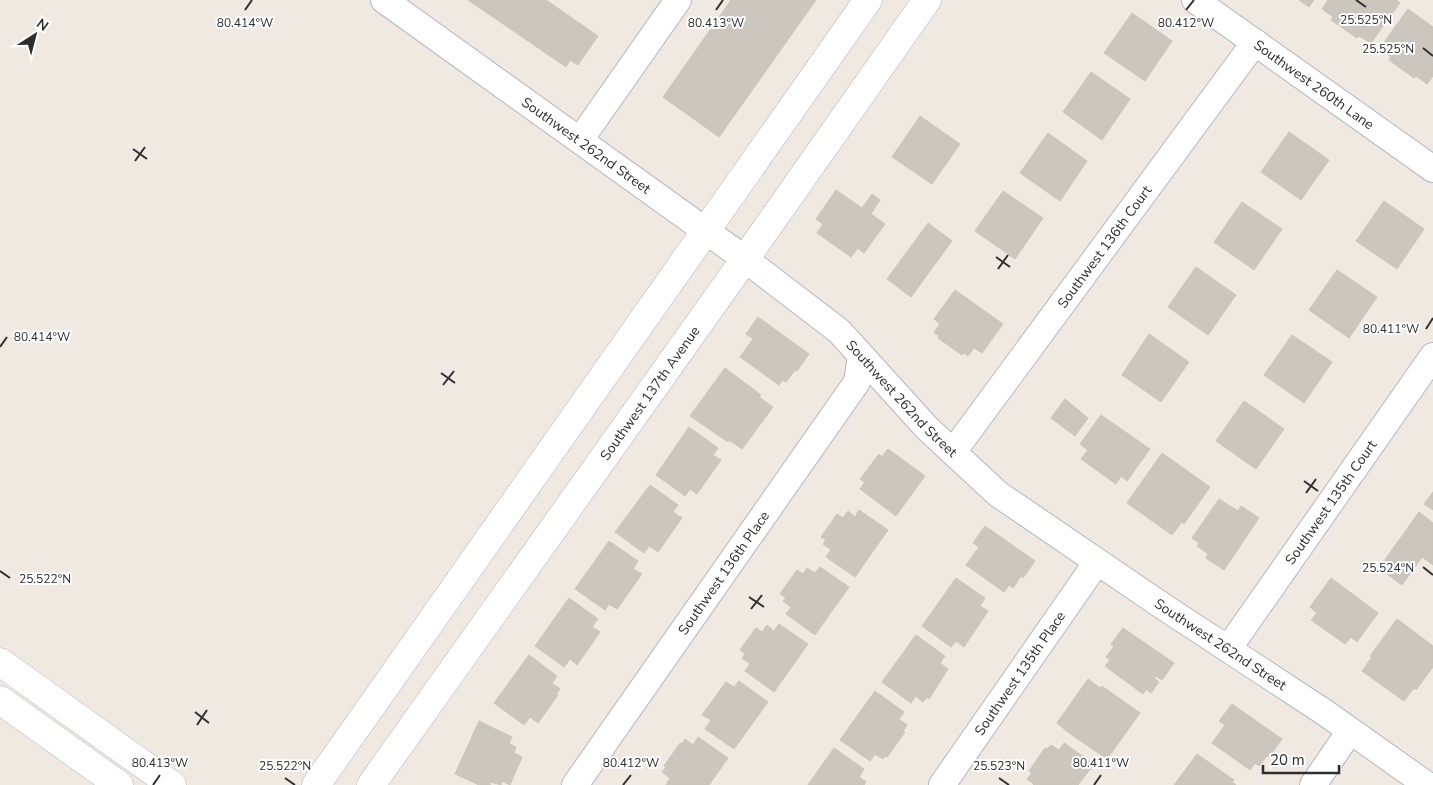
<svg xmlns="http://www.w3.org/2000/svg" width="1433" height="785" font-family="'Nunito Sans',sans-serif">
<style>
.building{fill:#cbc7bf;stroke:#cbc5ba}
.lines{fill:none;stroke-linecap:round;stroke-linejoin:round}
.street-casing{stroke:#b4b7c1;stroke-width:28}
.secondary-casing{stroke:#b4b7c1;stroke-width:29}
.street{stroke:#fff;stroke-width:26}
.secondary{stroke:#fff;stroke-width:28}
.ticks{fill:none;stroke:#2e2e2e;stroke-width:2}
.labels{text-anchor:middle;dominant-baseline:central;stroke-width:4;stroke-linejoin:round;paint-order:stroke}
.street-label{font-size:14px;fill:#2e2e2e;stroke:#fff}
.ticks-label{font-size:12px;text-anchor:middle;fill:#2e2e2e;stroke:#fff;stroke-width:4;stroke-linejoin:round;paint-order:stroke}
</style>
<rect width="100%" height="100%" fill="#efe9e1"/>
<!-- building -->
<path class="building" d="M468 0H546L598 36 578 65 570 60 566 67Z
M731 0H816L719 137 663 97Z
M1299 0H1314L1309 7Z
M1328 0H1396L1400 3 1371 43 1359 36 1357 38 1331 20 1333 17 1322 9Z
M1408 9 1433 27V76L1427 84 1416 76 1414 78 1389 60 1391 57 1379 49Z
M1132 13 1172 41 1145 81 1104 53Z
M1091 72 1130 99 1102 140 1063 112Z
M920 116 960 144 932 184 892 157Z
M1289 132 1329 160 1301 200 1261 172Z
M1048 133 1087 161 1060 201 1020 173Z
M836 190 862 208 872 194 880 200 871 214 885 224 864 253 858 248 851 257 817 233 823 224 816 219Z
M1003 191 1043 218 1015 259 975 231Z
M1384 201 1424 229 1397 269 1356 241Z
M1242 202 1282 229 1254 270 1214 242Z
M928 223 952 241 911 297 887 279Z
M1196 267 1236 295 1208 335 1168 307Z
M1337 270 1377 297 1349 338 1309 310Z
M955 290 1003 324 982 353 974 348 968 356 964 353 962 355 938 338 939 336 934 332 940 324 934 319Z
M758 317 809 354 797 371 795 370 786 382 782 380 779 385 740 357 753 339 746 334Z
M1149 334 1189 362 1161 402 1122 375Z
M1292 335 1332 362 1304 403 1264 375Z
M725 368 761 395 759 397 773 407 742 449 729 440 728 442 690 416Z
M1065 399 1088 418 1075 436 1051 418Z
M1244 401 1284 429 1256 469 1216 441Z
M1101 415 1150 449 1127 481 1121 476 1116 484 1081 459 1088 450 1080 444Z
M689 427 718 448 713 455 721 460 697 494 690 489 685 496 656 475Z
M888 449 925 476 896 516 860 489 865 482 860 479 879 454 882 457Z
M1162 453 1210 487 1184 524 1182 522 1172 535 1127 503Z
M650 485 678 505 673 512 682 518 658 552 649 546 644 553 615 532Z
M1433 492V510L1424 504Z
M1219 499 1238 511 1241 506 1259 518 1224 570 1206 558 1208 554 1197 546 1199 543 1192 538Z
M859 510 888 530 855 577 826 557 831 550 823 544 826 540 821 537 837 514 843 518 848 511 855 517Z
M1419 512 1433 523V565L1422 557 1402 585 1379 568Z
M985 526 1035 561 1023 578 1021 576 1013 588 1009 585 1004 592 966 565 979 547 973 543Z
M609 541 638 561 633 569 642 574 617 609 609 604 605 610 575 589Z
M820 567 849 587 815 635 786 614 791 607 783 601 786 598 780 594 797 570 803 574 807 568 815 573Z
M956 578 985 598 980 606 988 611 964 647 956 641 951 647 922 626Z
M1331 578 1378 613 1357 642 1351 637 1345 644 1311 620 1317 613 1310 607Z
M569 598 598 619 592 627 600 632 577 665 570 659 564 667 535 646Z
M1397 619 1433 646V667L1416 690 1414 688 1404 701 1362 671 1372 657 1370 656Z
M779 624 808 644 774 692 745 671 750 664 742 658 745 654 740 650 756 628 762 632 767 625 774 631Z
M1123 628 1174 663 1162 680 1156 676 1154 678 1159 682 1151 693 1146 689 1143 694 1105 666 1110 660 1106 657 1114 646 1111 644Z
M916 635 945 656 940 663 948 669 929 699 927 697 923 702 916 696 911 703 882 682Z
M529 655 557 676 552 683 560 689 556 694 558 695 538 723 530 717 524 725 494 703Z
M1088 679 1100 688 1102 686 1140 713 1107 759 1069 733 1057 723Z
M739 681 768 702 734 749 705 729 711 720 702 715 726 682 734 687Z
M875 691 904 712 899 719 907 725 903 731 905 732 887 757 885 756 883 759 875 754 870 761 840 740Z
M1232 704 1282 739 1269 757 1267 756 1259 766 1255 763 1250 770 1212 743 1225 725 1219 721Z
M479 721 512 737 509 744 516 747 514 753 522 757 510 785 502 781 501 785 491 782 490 785H479L455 774Z
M698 737 728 758 709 785H666L670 778 662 772 666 767 664 766 680 743 682 744 685 739 693 745Z
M1064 743 1094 764 1078 785H1033L1034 784 1027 779 1032 773 1029 771 1045 748 1047 749 1051 745 1059 750Z
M834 748 864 769 859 777 866 782 864 785H808Z
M1197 754 1234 780 1232 782 1236 785H1174Z"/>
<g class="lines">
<!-- street casing -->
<g class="street-casing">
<g id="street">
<path id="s1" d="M384 0 745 259 839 331 927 428 998 494 1164 607 1324 712 1427 785"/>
<path id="s2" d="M1195 0 1433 169"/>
<path d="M580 140 678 0"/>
<path id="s3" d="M953 452 1255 42"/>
<path id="s4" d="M1228 649 1433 356"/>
<path id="s5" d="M575 785 857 382 861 356"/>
<path id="s6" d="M942 785 1097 562"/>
<path d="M1313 785 1350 731"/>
</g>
</g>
<!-- secondary casing -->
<g class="secondary-casing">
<g id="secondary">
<path d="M0 662 172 785"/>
<path d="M0 700 119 785"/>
<path d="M316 785 868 0"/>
<path id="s7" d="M371 785 745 259 927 0"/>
</g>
</g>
<!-- street -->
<use href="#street" class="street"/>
<!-- secondary -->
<use href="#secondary" class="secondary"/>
</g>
<!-- ticks -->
<path class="ticks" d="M1356 0 1366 7M245 10 252 0M716 10 723 0M1186 10 1194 0M1423 48 1433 56M133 149 147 159M135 161 145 147M996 257 1010 267M998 269 1008 255M1426 329 1433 318M0 347 7 337M441 373 455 383M443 385 454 371M1304 481 1318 491M1306 493 1316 479M1423 567 1433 575M0 571 10 578M749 597 764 607M751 609 762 595M195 712 209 723M197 725 207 710M285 778 295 785M999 778 1009 785M153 785 160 775M623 785 631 775M1094 785 1101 775"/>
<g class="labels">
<!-- street labels -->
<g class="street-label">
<text stroke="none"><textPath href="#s2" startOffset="146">Southwest 260th Lane</textPath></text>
<text stroke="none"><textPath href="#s1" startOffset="249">Southwest 262nd Street</textPath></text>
<text stroke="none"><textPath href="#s3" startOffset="255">Southwest 136th Court</textPath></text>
<text stroke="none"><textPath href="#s7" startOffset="481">Southwest 137th Avenue</textPath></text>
<text stroke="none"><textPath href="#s1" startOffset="655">Southwest 262nd Street</textPath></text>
<text stroke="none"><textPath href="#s4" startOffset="179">Southwest 135th Court</textPath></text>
<text stroke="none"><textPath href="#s5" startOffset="259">Southwest 136th Place</textPath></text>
<text stroke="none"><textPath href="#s1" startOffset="1059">Southwest 262nd Street</textPath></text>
<text stroke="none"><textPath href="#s6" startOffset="136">Southwest 135th Place</textPath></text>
</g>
</g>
<g class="ticks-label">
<text x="1366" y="24">25.525°N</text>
<text x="245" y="27">80.414°W</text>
<text x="716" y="27">80.413°W</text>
<text x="1186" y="27">80.412°W</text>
<text x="1388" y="53">25.525°N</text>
<text x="1391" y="333">80.411°W</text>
<text x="42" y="341">80.414°W</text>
<text x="1388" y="572">25.524°N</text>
<text x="45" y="583">25.522°N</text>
<text x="160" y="767">80.413°W</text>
<text x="631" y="767">80.412°W</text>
<text x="1101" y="767">80.411°W</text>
<text x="285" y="770">25.522°N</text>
<text x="999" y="770">25.523°N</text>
</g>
<!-- north arrow -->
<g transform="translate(35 35) rotate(36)" stroke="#ffffff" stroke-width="4" paint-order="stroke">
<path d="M0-4L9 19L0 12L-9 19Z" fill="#2e2e2e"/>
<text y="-8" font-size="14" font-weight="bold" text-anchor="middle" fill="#2e2e2e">N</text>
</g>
<!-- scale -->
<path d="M1263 765v8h76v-8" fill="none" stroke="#2e2e2e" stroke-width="2.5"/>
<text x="1270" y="765" font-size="15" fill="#2e2e2e" stroke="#ffffff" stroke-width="4" paint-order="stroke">20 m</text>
</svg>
